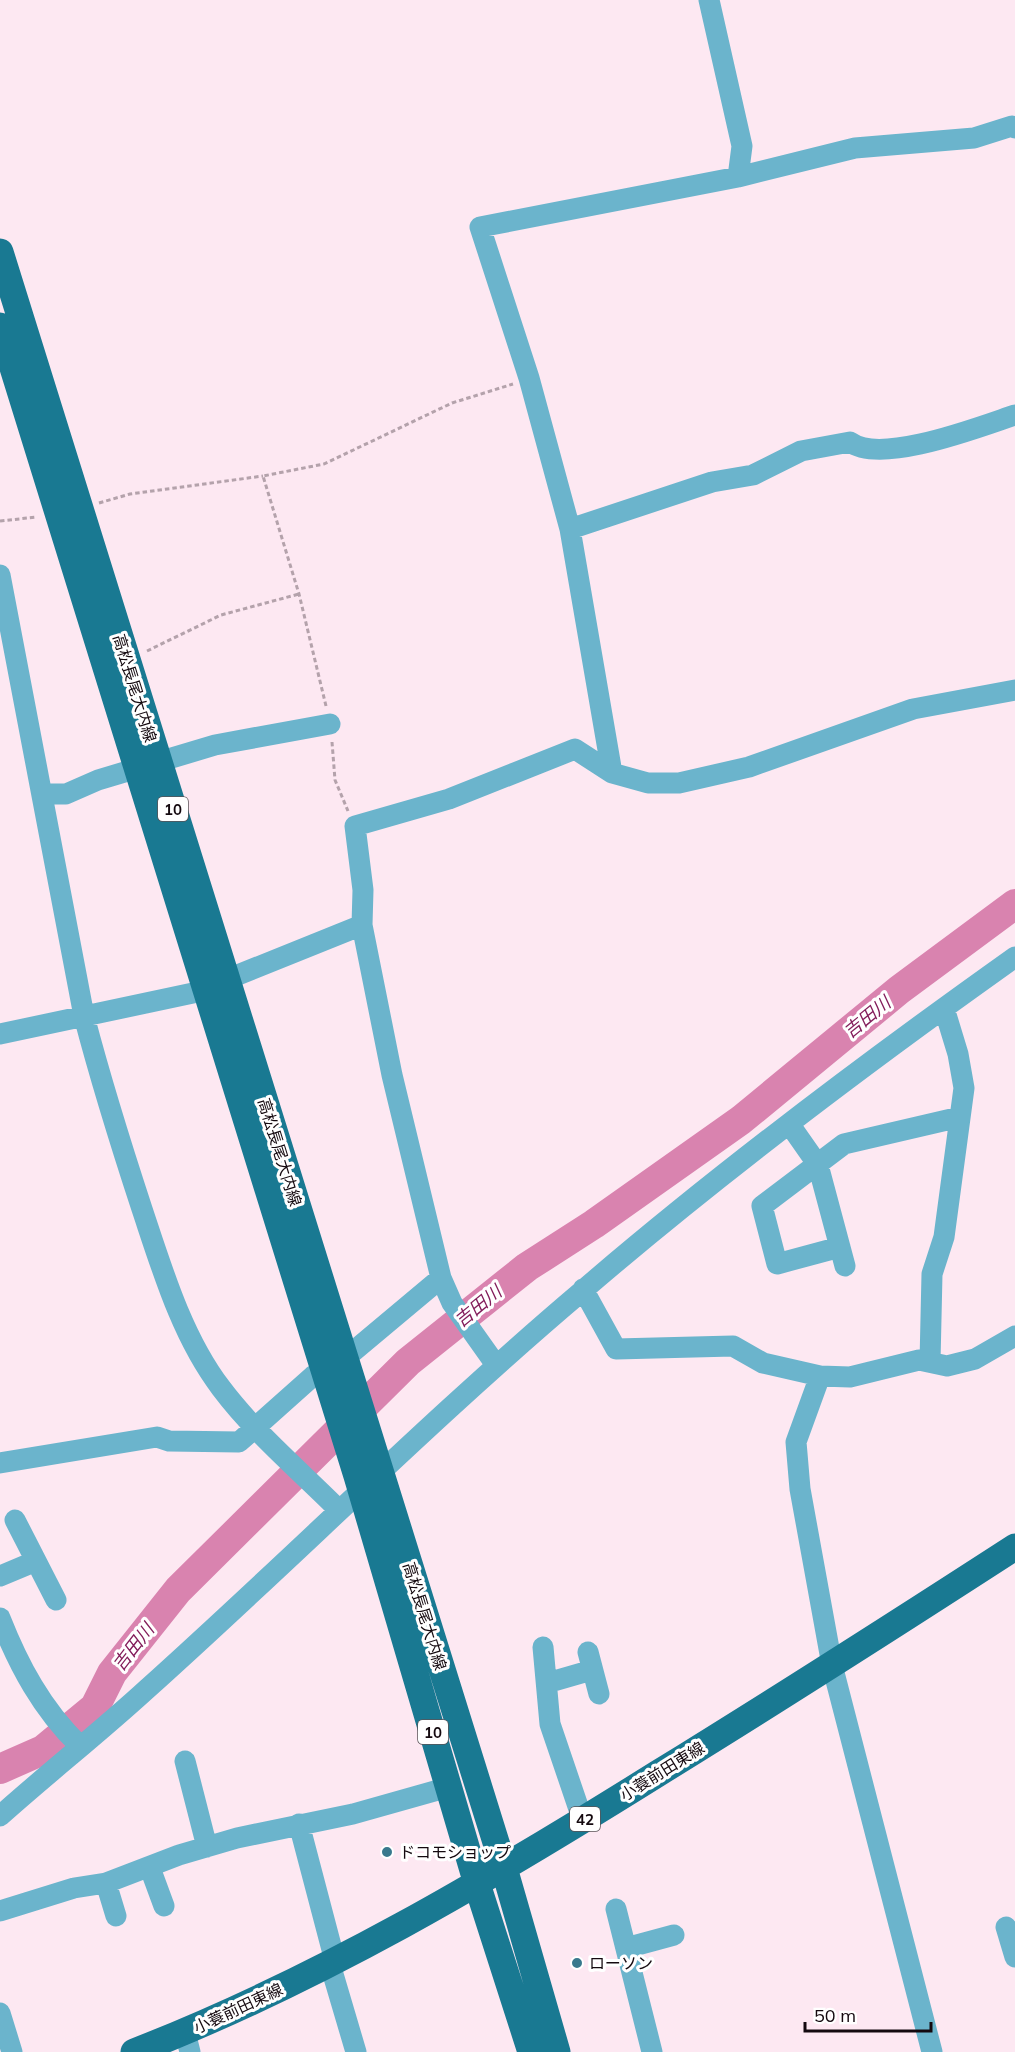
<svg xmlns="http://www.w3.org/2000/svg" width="1015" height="2052" font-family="Mulish,'Noto Sans JP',sans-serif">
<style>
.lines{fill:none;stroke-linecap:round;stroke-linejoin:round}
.river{stroke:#d983af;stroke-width:30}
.path{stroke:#b4a2ab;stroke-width:3;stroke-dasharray:4.5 3;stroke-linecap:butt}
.minor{stroke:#6bb4cc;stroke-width:21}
.major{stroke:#197992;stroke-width:27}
.poi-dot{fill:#39798d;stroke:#fff;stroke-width:2}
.labels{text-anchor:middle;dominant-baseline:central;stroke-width:6;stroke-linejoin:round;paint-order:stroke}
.shield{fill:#fff;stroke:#5a5357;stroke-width:1.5}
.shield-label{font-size:15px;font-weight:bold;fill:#14090f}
.street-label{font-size:16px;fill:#14090f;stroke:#fff}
.poi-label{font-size:16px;fill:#14090f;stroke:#fff;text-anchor:start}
.water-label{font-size:18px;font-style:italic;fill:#831d5b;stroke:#fff}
</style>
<rect width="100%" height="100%" fill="#fde8f2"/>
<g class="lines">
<!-- river -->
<path class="river" d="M0 1769 43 1750 95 1707 112 1673 178 1590 408 1362 527 1267 594 1224 741 1120 899 990 1015 904"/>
<!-- path -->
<path class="path" d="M99 503 130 494 263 476
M0 521 37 517
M147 651 221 615 299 594
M326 706 299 594 263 476 324 464 452 403 513 384
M332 742 335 780 348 811"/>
<!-- minor -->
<path class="minor" d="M709 0 742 146 738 177
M570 529 712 482 753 475 801 451 850 442C881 465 979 427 1015 415
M0 575 84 1016C101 1081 121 1145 142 1209 162 1269 182 1337 221 1388 254 1432 299 1470 338 1509
M612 773 570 529 529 378 480 227 738 177 855 148 974 138 1012 126 1015 128
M42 794H66L98 780 215 745 330 724
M0 1034 193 993 362 925
M790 1125 818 1165 845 1266
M840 1247 777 1264 762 1206 844 1144 960 1117
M583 1289 616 1349 733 1346 763 1363 820 1376 850 1377 919 1360 947 1366 975 1359 1015 1336
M930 1362 932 1274 944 1237 964 1088 958 1054 944 1008
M496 1365 452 1303 441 1278 392 1075 362 925 363 890 355 826 449 799 575 749 612 773 648 783H679L749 767 913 709 1015 690
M820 1376 796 1442 800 1489 832 1665 932 2052
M0 1463 157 1437 169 1441 239 1442 313 1376 355 1350 441 1278
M15 1520 56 1600
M0 1576 36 1561
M0 1618C19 1666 42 1709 79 1745
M543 1647 550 1724 583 1821
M588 1652 599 1694
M547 1683 592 1670
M185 1761 207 1847
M0 1816C48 1773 99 1733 147 1689 293 1558 431 1419 581 1292 719 1173 866 1063 1015 957
M299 1824 335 1961
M150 1868 164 1906
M106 1883 116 1916
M616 1909 652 2052
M0 1911 74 1888 106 1883 179 1855 237 1838 353 1814 449 1787
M1006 1927 1015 1957
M626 1948 674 1935
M330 1964 356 2052
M0 2013 12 2052
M185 2032 190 2052"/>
<!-- major -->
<path class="major" d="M0 252 504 1868 557 2052
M0 326 357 1476 477 1884 531 2052
M134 2052C319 1980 489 1879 657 1774 777 1700 896 1624 1015 1547"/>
</g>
<!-- markers -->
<g class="poi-dot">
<circle cx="387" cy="1852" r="6"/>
<circle cx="577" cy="1963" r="6"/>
</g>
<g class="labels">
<!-- shield labels -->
<g class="shield">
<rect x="158" y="797" width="30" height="24" rx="4.5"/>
<rect x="418" y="1720" width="30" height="24" rx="4.5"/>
<rect x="570" y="1807" width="30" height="24" rx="4.5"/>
</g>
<g class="shield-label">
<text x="173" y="809">10</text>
<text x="433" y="1732">10</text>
<text x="585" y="1819">42</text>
</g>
<!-- street labels -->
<g class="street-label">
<text transform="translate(135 688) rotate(73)">高松長尾大内線</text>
<text transform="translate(280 1152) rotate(73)">高松長尾大内線</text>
<text transform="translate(425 1616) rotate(73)">高松長尾大内線</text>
<text transform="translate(662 1771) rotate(-32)">小蓑前田東線</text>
<text transform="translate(238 2008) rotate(-25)">小蓑前田東線</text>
</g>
<!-- poi labels -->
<g class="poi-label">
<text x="399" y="1852">ドコモショップ</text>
<text x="589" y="1963">ローソン</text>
</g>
<!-- water labels -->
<g class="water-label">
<text transform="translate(867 1017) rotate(-39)">吉田川</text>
<text transform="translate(478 1306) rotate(-39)">吉田川</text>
<text transform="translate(133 1647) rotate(-52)">吉田川</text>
</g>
</g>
<!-- scale -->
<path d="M805 2022v9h126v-9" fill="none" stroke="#14090f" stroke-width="3"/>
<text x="814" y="2022" font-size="18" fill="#14090f" stroke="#ffffff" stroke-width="4.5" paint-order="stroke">50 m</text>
</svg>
